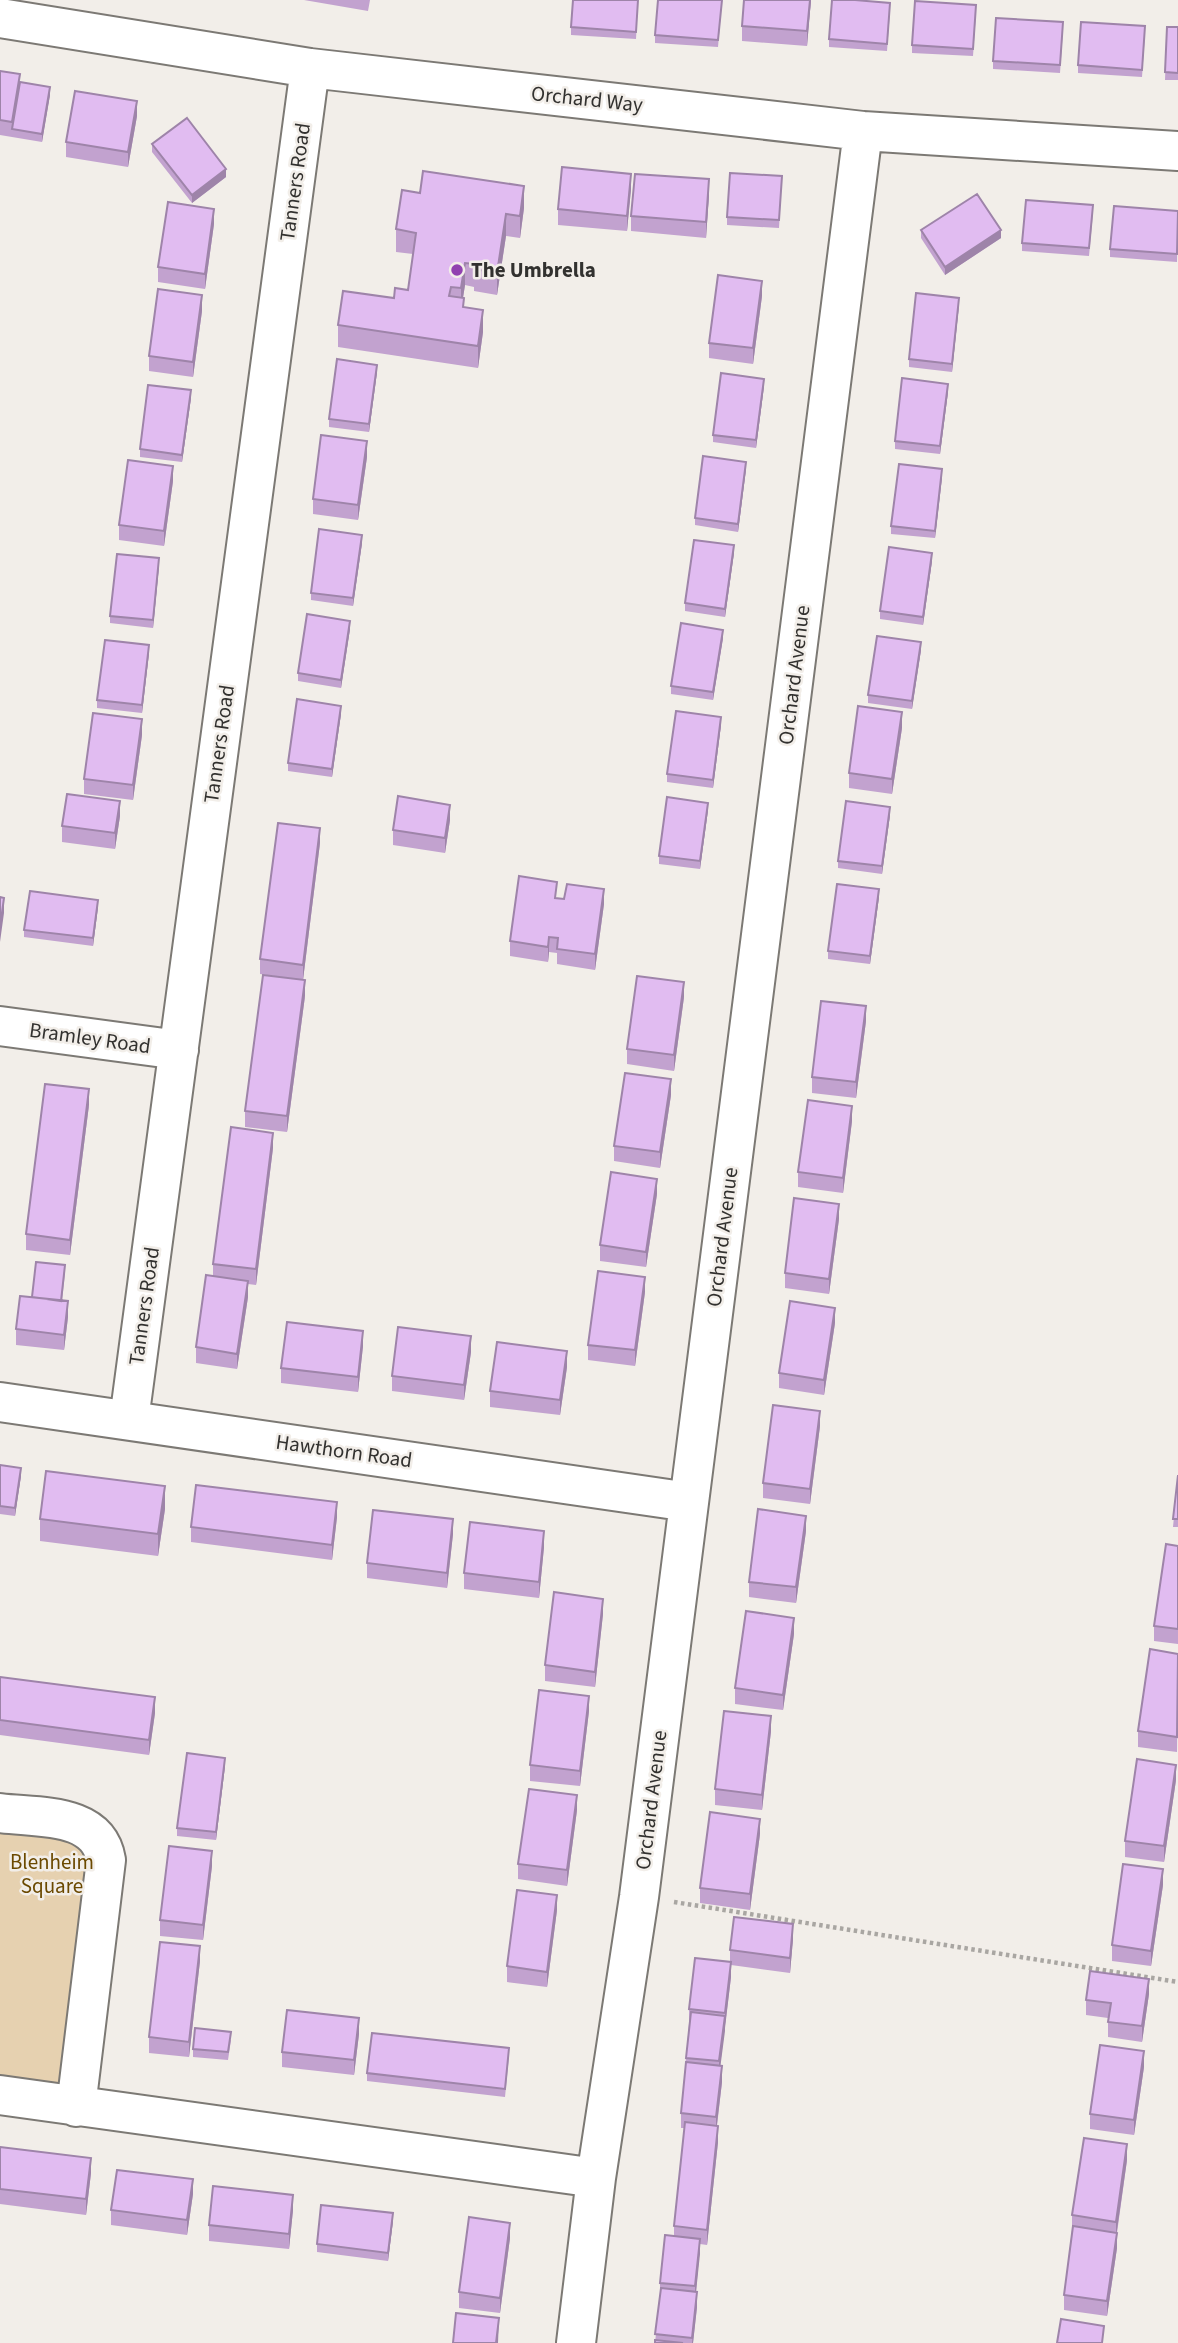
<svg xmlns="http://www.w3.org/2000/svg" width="1178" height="2343" font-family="'Source Sans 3',sans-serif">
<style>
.green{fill:#e6d1b0}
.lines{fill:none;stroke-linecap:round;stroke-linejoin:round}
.minor-casing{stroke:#7c7974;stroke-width:42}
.path{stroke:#a9a6a2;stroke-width:4.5;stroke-dasharray:3.5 3.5;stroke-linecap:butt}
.minor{stroke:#fff;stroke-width:38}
.wall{fill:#c2a2cf}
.shaded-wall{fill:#9e84a9}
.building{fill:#e1bcf1;stroke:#9e84a9;stroke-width:2}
.poi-dot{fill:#9141b0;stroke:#f2eee9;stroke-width:2.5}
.labels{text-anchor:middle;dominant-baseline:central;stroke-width:5;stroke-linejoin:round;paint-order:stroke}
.street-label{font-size:21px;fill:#32312f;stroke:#f2eee9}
.poi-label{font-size:21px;font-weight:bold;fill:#32312f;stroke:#f2eee9;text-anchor:start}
.park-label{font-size:21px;fill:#6b4900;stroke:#f2eee9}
</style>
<rect width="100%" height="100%" fill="#f2eee9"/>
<!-- green -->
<path class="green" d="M0 1813 90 1829 76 2107 0 2095Z"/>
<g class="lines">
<!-- minor casing -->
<g class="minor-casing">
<path id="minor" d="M0 18 310 68 863 131 1178 151
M0 1026 179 1050
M0 1402 689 1502
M129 1420 310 68
M0 1813C39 1818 98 1812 106 1860L76 2107
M0 2095 596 2178
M576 2343 596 2178 639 1897 863 131"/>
</g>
<!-- path -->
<path class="path" d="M674 1902 1178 1982"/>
<!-- minor -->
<use href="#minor" class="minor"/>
</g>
<!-- wall -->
<path class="wall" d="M304 0H370L368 11Z
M638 0 636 39 571 35V27Z
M722 0 718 47 655 43V35Z
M811 0 807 46 742 41V26Z
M890 11 887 51 829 47V39Z
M976 13 973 56 912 53V45Z
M1167 27H1178V80H1165Z
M1063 30 1060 73 993 69V61Z
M1145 34 1142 77 1078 73V65Z
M0 71 20 82 50 95 42 142 0 135Z
M137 116 128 167 66 157V142Z
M152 144 226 177 192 203 152 152Z
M782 176 779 228 727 225V217Z
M631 189 627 231 558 225V209Z
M709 195 706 238 631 231V216Z
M524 208 520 238 506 236 497 295 474 291V287L465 285 463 298 464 307 483 332 478 368 338 347V325L394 298 408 290 413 254 396 252V229Z
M1178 211 1177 262 1110 257V249Z
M1093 213 1089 256 1022 251V243Z
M214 224 205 289 158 282V267Z
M921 230 1001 238 945 275 921 238Z
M762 296 753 364 709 358V343Z
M959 305 952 372 909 367V359Z
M202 311 193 377 149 371V356Z
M377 372 369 432 329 427V419Z
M764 386 756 448 713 442V435Z
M948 392 940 454 895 449V441Z
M191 398 182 462 140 457V449Z
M367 457 358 520 313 514V499Z
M746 469 738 532 695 525V518Z
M942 477 935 538 891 534V526Z
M173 481 164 546 119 540V525Z
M362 543 353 606 311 600V593Z
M734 553 725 617 685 611V603Z
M932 561 923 625 880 619V611Z
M159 566 153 628 110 623V616Z
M350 629 341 688 298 681V673Z
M723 638 713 700 671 694V686Z
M921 650 912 709 868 703V695Z
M149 653 142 713 97 708V700Z
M341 714 332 777 288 771V763Z
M721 725 713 788 667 782V774Z
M902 728 892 794 849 788V773Z
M142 735 133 800 84 794V779Z
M708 810 700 869 659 864V856Z
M890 815 882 874 838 868V861Z
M120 816 115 849 62 842V826Z
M450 820 445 853 393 845V830Z
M320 843 303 980 260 974V959Z
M879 897 870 964 828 959V951Z
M557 898 604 904 595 970 557 964V953L549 952 548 962 510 956V941Z
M98 907 93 946 24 937V930Z
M305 996 287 1132 245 1127V1111Z
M684 997 674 1071 627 1064V1049Z
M866 1021 856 1098 812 1093V1077Z
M671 1095 660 1168 614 1161V1146Z
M89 1105 70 1255 26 1250V1234Z
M852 1121 843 1193 798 1187V1172Z
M273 1148 256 1285 248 1284V1297L237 1369 196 1363V1347L213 1276V1264Z
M657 1194 646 1267 600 1261V1245Z
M839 1219 829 1294 785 1288V1273Z
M65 1273 62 1301 68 1317 64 1350 16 1345V1329L32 1297Z
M645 1292 635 1366 588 1360V1345Z
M835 1323 824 1395 779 1388V1373Z
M363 1346 358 1392 281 1383V1368Z
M471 1352 464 1400 392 1391V1376Z
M567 1367 560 1415 490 1407V1391Z
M820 1426 810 1504 763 1498V1483Z
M0 1465 21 1476 15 1516 0 1514Z
M1178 1475V1527H1173Z
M165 1509 158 1556 40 1541V1519Z
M337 1517 332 1560 191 1542V1527Z
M806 1531 796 1603 749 1597V1582Z
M453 1534 447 1588 367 1578V1563Z
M1178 1546V1644L1154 1641V1626Z
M544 1547 539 1598 464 1589V1573Z
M603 1614 595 1687 545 1681V1665Z
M794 1634 783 1710 735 1704V1688Z
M1178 1654 1177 1752 1138 1747V1731Z
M0 1677 155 1713 149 1755 0 1735Z
M589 1711 580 1786 530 1781V1765Z
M771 1731 762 1810 715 1805V1789Z
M225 1766 216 1840 177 1836V1828Z
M1176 1780 1164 1862 1125 1857V1841Z
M577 1810 567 1886 518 1879V1864Z
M760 1834 750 1910 700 1903V1888Z
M212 1866 203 1940 160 1936V1920Z
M1163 1885 1151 1966 1112 1961V1945Z
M557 1910 547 1987 507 1982V1966Z
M793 1939 790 1973 731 1965V1977L720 2066 722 2082 717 2126 718 2142 707 2245 700 2244 696 2292 697 2307 693 2343H655L660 2295V2283L674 2236V2226L685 2128H681V2113L689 2024V2009L730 1962V1950Z
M200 1961 189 2057 149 2053V2037Z
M1149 1994 1142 2042 1108 2037V2018L1086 2015V2000Z
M359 2034 354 2075 282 2067V2052Z
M231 2040 228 2060 193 2057V2049Z
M509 2056 505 2097 367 2081V2073Z
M1144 2067 1134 2135 1090 2129V2114Z
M0 2147 91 2173 86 2215 0 2204Z
M1127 2160 1117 2233V2248L1107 2316 1064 2310V2295L1072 2230V2215Z
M193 2194 187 2235 111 2225V2210Z
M293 2210 289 2249 209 2241V2225Z
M393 2221 388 2261 317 2252V2244Z
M510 2238 500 2313 459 2308V2292Z"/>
<!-- shaded-wall -->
<path class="shaded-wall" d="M810 0H811L807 46V31Z
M50 87V95L42 142V134Z
M137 101V116L128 167V152Z
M226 169V177L192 203V195Z
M631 174V189L627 231V216Z
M709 179V195L706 238V222Z
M524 186V208L520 238V216Z
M214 209V224L205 289V274Z
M506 214V236L497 295V273Z
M1001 230V238L945 275V267Z
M465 263V285L461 310V288Z
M762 281V296L753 364V348Z
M202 295V311L193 377V362Z
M959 298V305L952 372V364Z
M483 310V332L478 368V346Z
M377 365V372L369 432V424Z
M764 379V386L756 448V440Z
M948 384V392L940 454V446Z
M191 390V398L182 462V455Z
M367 441V457L358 520V505Z
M746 462V469L738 532V524Z
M173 466V481L164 546V531Z
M942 469V477L935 538V531Z
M362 535V543L353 606V598Z
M734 545V553L725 617V609Z
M932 553V561L923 625V617Z
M159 558V566L153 628V620Z
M350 621V629L341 688V680Z
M723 630V638L713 700V692Z
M921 642V650L912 709V701Z
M149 645V653L142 713V705Z
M341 706V714L332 777V769Z
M902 712V728L892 794V779Z
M721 717V725L713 788V780Z
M142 719V735L133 800V785Z
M120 801V816L115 849V833Z
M708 803V810L700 869V861Z
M450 805V820L445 853V838Z
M890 807V815L882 874V866Z
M320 828V843L303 980V965Z
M604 889V904L595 970V954Z
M879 889V897L870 964V956Z
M4 898V913L0 942V927Z
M98 900V907L93 946V938Z
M549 937V952L548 962V947Z
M305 980V996L287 1132V1116Z
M684 982V997L674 1071V1055Z
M866 1006V1021L856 1098V1082Z
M671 1079V1095L660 1168V1152Z
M89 1089V1105L70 1255V1240Z
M852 1106V1121L843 1193V1178Z
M273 1133V1148L256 1285V1269Z
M657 1179V1194L646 1267V1252Z
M839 1204V1219L829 1294V1279Z
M645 1277V1292L635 1366V1350Z
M248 1281V1297L237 1369V1354Z
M68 1301V1317L64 1350V1335Z
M835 1308V1323L824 1395V1380Z
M363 1331V1346L358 1392V1377Z
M471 1336V1352L464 1400V1385Z
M567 1351V1367L560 1415V1400Z
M820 1411V1426L810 1504V1489Z
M21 1468V1476L15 1516V1508Z
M165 1486V1509L158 1556V1534Z
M337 1502V1517L332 1560V1545Z
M806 1516V1531L796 1603V1587Z
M453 1519V1534L447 1588V1573Z
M544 1531V1547L539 1598V1582Z
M603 1599V1614L595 1687V1672Z
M794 1618V1634L783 1710V1695Z
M589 1696V1711L580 1786V1771Z
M155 1697V1713L149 1755V1740Z
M771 1716V1731L762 1810V1795Z
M225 1758V1766L216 1840V1832Z
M1176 1765V1780L1164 1862V1846Z
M577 1795V1810L567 1886V1870Z
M760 1819V1834L750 1910V1894Z
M212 1851V1866L203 1940V1925Z
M1163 1869V1885L1151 1966V1951Z
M557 1895V1910L547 1987V1972Z
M793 1924V1939L790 1973V1958Z
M200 1946V1961L189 2057V2042Z
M731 1962V1977L725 2028V2013Z
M1149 1979V1994L1142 2042V2026Z
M725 2016V2031L719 2077V2061Z
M359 2018V2034L354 2075V2060Z
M1144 2051V2067L1134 2135V2120Z
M722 2066V2082L716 2132V2117Z
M718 2126V2142L707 2245V2230Z
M1127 2144V2160L1116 2237V2222Z
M91 2158V2173L86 2215V2199Z
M193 2179V2194L187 2235V2220Z
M293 2195V2210L289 2249V2234Z
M393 2213V2221L388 2261V2253Z
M510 2223V2238L500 2313V2298Z
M1117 2233V2248L1107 2316V2301Z
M700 2239V2254L695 2302V2286Z
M697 2292V2307L693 2343H692Z
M499 2318 498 2343H496Z"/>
<!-- building -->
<path class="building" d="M573 0H638L636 32 571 27Z
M658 0H722L718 40 655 35Z
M744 0H810L807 31 742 26Z
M832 0H855L890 3 887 44 829 39Z
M915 1 976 5 973 49 912 45Z
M996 18 1063 22 1060 65 993 61Z
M1081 22 1145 26 1142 70 1078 65Z
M1167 27H1178V73L1165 72Z
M0 71 20 74 12 122 0 120Z
M20 82 50 87 42 134 12 129Z
M75 91 137 101 128 152 66 142Z
M187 118 226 169 192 195 152 144Z
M562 167 631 174 627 216 558 209Z
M423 171 524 186 520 216 506 214 497 273 474 269 475 264 465 263 461 288 451 287 449 296 464 298 463 307 483 310 478 346 338 325 343 291 394 298 395 288 408 290 416 233 396 229 402 190 420 193Z
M730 173 782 176 779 220 727 217Z
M635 174 709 179 706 222 631 216Z
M977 194 1001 230 945 267 921 230Z
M1026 200 1093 205 1089 248 1022 243Z
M168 202 214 209 205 274 158 267Z
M1114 206 1178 211 1177 254 1110 249Z
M718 275 762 281 753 348 709 343Z
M158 289 202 295 193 362 149 356Z
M916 293 959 298 952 364 909 359Z
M337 359 377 365 369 424 329 419Z
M721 373 764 379 756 440 713 435Z
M902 378 948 384 940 446 895 441Z
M148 385 191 390 182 455 140 449Z
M321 435 367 441 358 505 313 499Z
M703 456 746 462 738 524 695 518Z
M128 460 173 466 164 531 119 525Z
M899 464 942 469 935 531 891 526Z
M319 529 362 535 353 598 311 593Z
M694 540 734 545 725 609 685 603Z
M889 547 932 553 923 617 880 611Z
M117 554 159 558 153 620 110 616Z
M307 614 350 621 341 680 298 673Z
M681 623 723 630 713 692 671 686Z
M877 636 921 642 912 701 868 695Z
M105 640 149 645 142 705 97 700Z
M297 699 341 706 332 769 288 763Z
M858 706 902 712 892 779 849 773Z
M676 711 721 717 713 780 667 774Z
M93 713 142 719 133 785 84 779Z
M67 794 120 801 115 833 62 826Z
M398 796 450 805 445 838 393 830Z
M667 797 708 803 700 861 659 856Z
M846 801 890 807 882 866 838 861Z
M278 823 320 828 303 965 260 959Z
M519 876 557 882 555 898 564 899 567 884 604 889 595 954 557 949 558 938 549 937 548 947 510 941Z
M837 884 879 889 870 956 828 951Z
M30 891 98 900 93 938 24 930Z
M0 897 4 898 0 927Z
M263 975 305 980 287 1116 245 1111Z
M637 976 684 982 674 1055 627 1049Z
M821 1001 866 1006 856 1082 812 1077Z
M625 1073 671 1079 660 1152 614 1146Z
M45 1084 89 1089 70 1240 26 1234Z
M808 1100 852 1106 843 1178 798 1172Z
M231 1127 273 1133 256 1269 213 1264Z
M611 1172 657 1179 646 1252 600 1245Z
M794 1198 839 1204 829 1279 785 1273Z
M36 1262 65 1265 61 1301 32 1297Z
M598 1271 645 1277 635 1350 588 1345Z
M206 1275 248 1281 237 1354 196 1347Z
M20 1296 68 1301 64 1335 16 1329Z
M790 1301 835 1308 824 1380 779 1373Z
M287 1322 363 1331 358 1377 281 1368Z
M398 1327 471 1336 464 1385 392 1376Z
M497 1342 567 1351 560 1400 490 1391Z
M773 1405 820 1411 810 1489 763 1483Z
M0 1465 21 1468 15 1508 0 1506Z
M46 1471 165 1486 158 1534 40 1519Z
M1178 1475V1519H1173Z
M196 1485 337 1502 332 1545 191 1527Z
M758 1509 806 1516 796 1587 749 1582Z
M373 1510 453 1519 447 1573 367 1563Z
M470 1522 544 1531 539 1582 464 1573Z
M1166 1544 1178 1546V1629L1154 1626Z
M554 1592 603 1599 595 1672 545 1665Z
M746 1611 794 1618 783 1695 735 1688Z
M1150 1649 1178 1654 1177 1737 1138 1731Z
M0 1677 155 1697 149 1740 0 1720Z
M539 1690 589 1696 580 1771 530 1765Z
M724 1711 771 1716 762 1795 715 1789Z
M187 1753 225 1758 216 1832 177 1828Z
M1137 1759 1176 1765 1164 1846 1125 1841Z
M529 1789 577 1795 567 1870 518 1864Z
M710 1812 760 1819 750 1894 700 1888Z
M169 1846 212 1851 203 1925 160 1920Z
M1123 1864 1163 1869 1151 1951 1112 1945Z
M517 1890 557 1895 547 1972 507 1966Z
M734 1917 793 1924 790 1958 730 1950Z
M160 1942 200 1946 189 2042 149 2037Z
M695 1958 731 1962 725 2013 689 2009Z
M1090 1971 1149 1979 1142 2026 1108 2022 1111 2003 1086 2000Z
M287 2010 359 2018 354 2060 282 2052Z
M691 2012 725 2016 719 2061 686 2058Z
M195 2028 231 2032 228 2052 193 2049Z
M372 2033 509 2048 505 2089 367 2073Z
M1100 2045 1144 2051 1134 2120 1090 2114Z
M686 2062 722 2066 716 2117 681 2113Z
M685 2122 718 2126 707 2230 674 2226Z
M1084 2138 1127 2144 1116 2222 1072 2215Z
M0 2147 91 2158 86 2199 0 2189Z
M117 2170 193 2179 187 2220 111 2210Z
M213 2186 293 2195 289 2234 209 2225Z
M321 2205 393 2213 388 2253 317 2244Z
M469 2217 510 2223 500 2298 459 2292Z
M1073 2226 1117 2233 1107 2301 1064 2295Z
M665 2235 700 2239 695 2286 660 2283Z
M661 2288 697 2292 692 2338 655 2334Z
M456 2313 499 2318 496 2343H453Z
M1061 2319 1104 2326 1102 2343H1057Z
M655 2340 683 2343H655Z"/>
<!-- markers -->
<circle class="poi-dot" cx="457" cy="270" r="7"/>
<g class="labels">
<!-- street labels -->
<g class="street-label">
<text transform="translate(587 99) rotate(6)">Orchard Way</text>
<text transform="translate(295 182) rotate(-82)">Tanners Road</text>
<text transform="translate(794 675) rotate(-83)">Orchard Avenue</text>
<text transform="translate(219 744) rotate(-82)">Tanners Road</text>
<text transform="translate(90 1038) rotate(8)">Bramley Road</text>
<text transform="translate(722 1237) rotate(-83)">Orchard Avenue</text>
<text transform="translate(144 1306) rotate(-82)">Tanners Road</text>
<text transform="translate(344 1451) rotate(8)">Hawthorn Road</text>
<text transform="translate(651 1800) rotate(-83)">Orchard Avenue</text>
</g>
<!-- poi labels -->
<g class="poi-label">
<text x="471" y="270">The Umbrella</text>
</g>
<!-- park labels -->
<g class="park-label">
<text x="52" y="1862">Blenheim<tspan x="52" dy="24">Square</tspan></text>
</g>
</g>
</svg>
